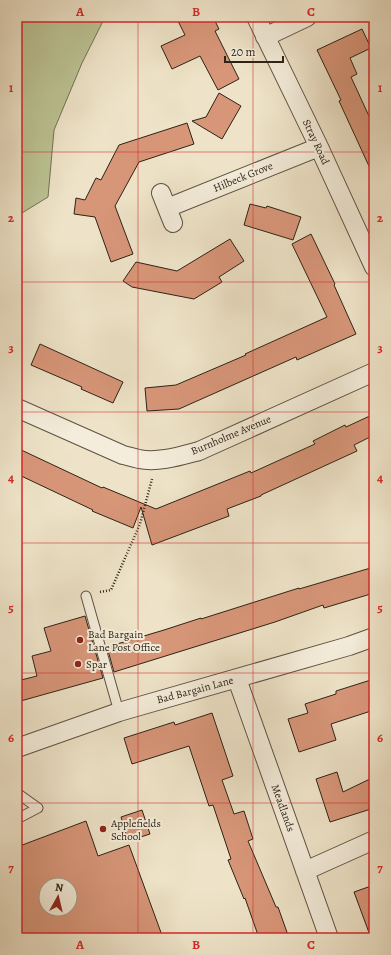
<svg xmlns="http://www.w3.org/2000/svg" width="391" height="955" font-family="Alegreya,serif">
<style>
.green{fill:#bcc394;stroke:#747255}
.building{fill:#d89679;stroke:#2d2216;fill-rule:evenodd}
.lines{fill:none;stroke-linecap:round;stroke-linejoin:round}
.lane-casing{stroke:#5d5242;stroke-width:11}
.street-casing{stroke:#5d5242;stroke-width:20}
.path{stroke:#2d2216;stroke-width:2.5;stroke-dasharray:1 2;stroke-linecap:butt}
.lane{stroke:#f4eddb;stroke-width:9}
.street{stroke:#f4eddb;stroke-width:18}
.grid{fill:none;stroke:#d62828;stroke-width:1;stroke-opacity:0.55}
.poi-dot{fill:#8f2418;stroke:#f4eddb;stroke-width:1.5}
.labels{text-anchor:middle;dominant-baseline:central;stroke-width:4;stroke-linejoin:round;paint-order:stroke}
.street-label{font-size:11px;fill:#2d2216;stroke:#f4eddb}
.poi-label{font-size:11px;fill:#2d2216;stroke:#f4eddb;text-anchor:start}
.neatline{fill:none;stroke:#d62828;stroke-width:1.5}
.grid-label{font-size:13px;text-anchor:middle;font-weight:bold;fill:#d62828}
</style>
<rect width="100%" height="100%" fill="#eee3c8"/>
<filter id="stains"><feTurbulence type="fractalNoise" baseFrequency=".005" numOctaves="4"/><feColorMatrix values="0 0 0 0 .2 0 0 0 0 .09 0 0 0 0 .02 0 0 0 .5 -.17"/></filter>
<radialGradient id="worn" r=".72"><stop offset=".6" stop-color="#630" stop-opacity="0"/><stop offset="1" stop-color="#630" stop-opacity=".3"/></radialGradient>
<!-- green -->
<path class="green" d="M17 17H105L82 63 54 130 48 197 17 216Z"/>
<!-- building -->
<path class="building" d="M176 17H213L219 29 215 31 239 79 218 90 200 56 172 69 161 46 185 35Z
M362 29 371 48 350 58 357 74 351 77 374 127V177L339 101 341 100 317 50Z
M219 93 241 106 222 139 192 121 206 117Z
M187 123 194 144 139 162 115 206 133 254 111 262 95 217 74 214 76 198 85 200 96 178 101 180 119 145Z
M250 204 266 208 267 206 301 217 293 240 244 225Z
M311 234 335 284 334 285 356 334 297 360 296 357 179 409 147 411 145 388 176 385 246 355 245 354 327 317 292 244Z
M230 239 244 261 219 277 222 282 194 299 132 287 123 281 136 262 177 271Z
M40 344 123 382 113 403 81 389 82 387 31 365Z
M374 414V435L354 445 357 451 261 495V496L227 509 229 516 152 545 141 507 133 528 92 511 93 510 17 474V448L102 488 103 487 156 509 250 471 251 473 315 444 313 441 345 425 346 427Z
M374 567V593L324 608 323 605 275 622 114 672 107 647 164 630 201 618V619L299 588V589Z
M85 616 103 678 17 702V681L37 676 32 656 51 651 44 628Z
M374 679V710L331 724 336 740 299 752 288 719 308 713 305 704 336 694V691Z
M212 713 233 776 222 780 234 814 244 811 253 839 248 841 276 907H278L289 938H259L245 898 244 899 228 860 231 859 213 805 209 806 189 746 132 764 124 738 174 722 175 725Z
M337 772 343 792 374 777V808L330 822 316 779Z
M142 810 150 834 128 841 121 817Z
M86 821 98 856 129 845 163 938H17V847ZM46 885H70V909H46Z
M374 885V938H371L354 892Z"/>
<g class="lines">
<!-- lane casing -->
<g class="lane-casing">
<path id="lane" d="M86 596 119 712
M17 793 38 808 17 819"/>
</g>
<!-- street casing -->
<g class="street-casing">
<path id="street" d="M256 17 319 147 374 267
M265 37 307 17
M161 193 173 223
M167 208 319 147
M17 408 123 455C128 456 133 458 139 459 158 463 180 456 199 451L374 372
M237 679 329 938
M17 748 119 712 349 646 374 637
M305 871 374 840"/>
</g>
<!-- path -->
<path class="path" d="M100 592 111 590 140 524 152 479"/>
<!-- lane -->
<use href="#lane" class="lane"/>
<!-- street -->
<use href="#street" class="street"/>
</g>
<!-- grid -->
<path class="grid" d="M138 17V938M253 17V938M17 152H374M17 282H374M17 412H374M17 543H374M17 673H374M17 803H374"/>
<!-- markers -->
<g class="poi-dot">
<circle cx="80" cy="640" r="4"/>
<circle cx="78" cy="664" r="4"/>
<circle cx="103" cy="829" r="4"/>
</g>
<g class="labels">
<!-- street labels -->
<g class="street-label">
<text transform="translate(316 142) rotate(65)">Stray Road</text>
<text transform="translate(243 177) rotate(-22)">Hilbeck Grove</text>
<text transform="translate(231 435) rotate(-23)">Burnholme Avenue</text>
<text transform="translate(195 690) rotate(-15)">Bad Bargain Lane</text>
<text transform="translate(283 808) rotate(70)">Meadlands</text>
</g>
<!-- poi labels -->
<g class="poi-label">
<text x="88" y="634">Bad Bargain<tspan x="88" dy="13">Lane Post Office</tspan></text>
<text x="86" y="664">Spar</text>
<text x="111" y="823">Applefields<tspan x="111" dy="13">School</tspan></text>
</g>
</g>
<!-- margin -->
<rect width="391" height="955" fill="none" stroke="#eee3c8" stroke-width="44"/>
<!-- north arrow -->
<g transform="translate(58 897) rotate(8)"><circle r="19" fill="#f4eddb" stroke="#a49c8c"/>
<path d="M0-3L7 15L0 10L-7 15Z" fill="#8f2418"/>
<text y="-6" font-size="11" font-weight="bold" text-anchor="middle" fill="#2d2216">N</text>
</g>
<!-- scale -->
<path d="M225 56v6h58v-6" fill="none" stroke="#2d2216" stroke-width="2"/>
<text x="231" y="56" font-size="12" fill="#2d2216" stroke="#f4eddb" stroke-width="3" paint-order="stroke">20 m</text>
<rect x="22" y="22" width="347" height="911" class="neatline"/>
<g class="grid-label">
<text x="80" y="16">A</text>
<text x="196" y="16">B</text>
<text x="311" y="16">C</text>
<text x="11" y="92">1</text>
<text x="380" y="92">1</text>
<text x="11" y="222">2</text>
<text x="380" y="222">2</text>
<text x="11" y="352">3</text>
<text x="380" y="352">3</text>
<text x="11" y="482">4</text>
<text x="380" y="482">4</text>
<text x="11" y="612">5</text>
<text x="380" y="612">5</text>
<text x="11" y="742">6</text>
<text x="380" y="742">6</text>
<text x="11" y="872">7</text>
<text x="380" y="872">7</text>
<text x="80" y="949">A</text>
<text x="196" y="949">B</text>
<text x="311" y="949">C</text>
</g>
<rect width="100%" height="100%" filter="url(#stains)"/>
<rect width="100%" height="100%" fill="url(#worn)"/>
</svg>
